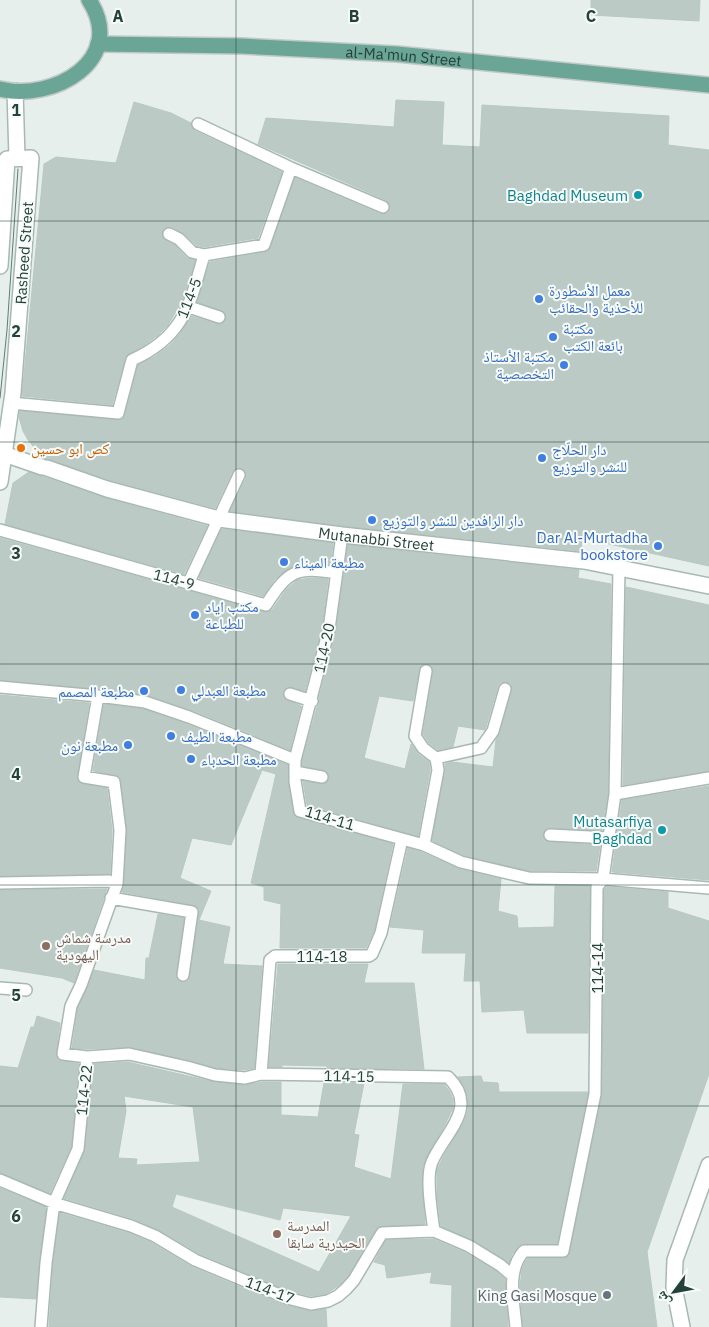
<svg xmlns="http://www.w3.org/2000/svg" width="709" height="1327" font-family="'IBM Plex Sans','Noto Naskh Arabic',sans-serif">
<style>
.building{fill:#bbcac4;stroke:#b8c9c2;fill-rule:evenodd}
.lines{fill:none;stroke-linecap:round;stroke-linejoin:round}
.lane-casing{stroke:#a8b8b2;stroke-width:14}
.street-casing{stroke:#a8b8b2;stroke-width:18}
.primary-casing{stroke:#c2cac8;stroke-width:18}
.lane{stroke:#fff;stroke-width:11}
.street{stroke:#fff;stroke-width:15}
.primary{stroke:#6aa596;stroke-width:15}
.tram{stroke:#5f7d75;stroke-width:1}
.grid{fill:none;stroke:#24423a;stroke-width:1;stroke-opacity:0.55}
.culture-dot{fill:#0f9aa8;stroke:#f7fbf9;stroke-width:2}
.shop-dot{fill:#3f7fe0;stroke:#f7fbf9;stroke-width:2}
.food-dot{fill:#e8710a;stroke:#f7fbf9;stroke-width:2}
.education-dot{fill:#8d6e63;stroke:#f7fbf9;stroke-width:2}
.worship-dot{fill:#6b7280;stroke:#f7fbf9;stroke-width:2}
.labels{text-anchor:middle;dominant-baseline:central;stroke-width:4;stroke-linejoin:round;paint-order:stroke}
.street-label{font-size:15px;fill:#24423a;stroke:#f7fbf9}
.culture-label{font-size:15px;fill:#0d838f;stroke:#f7fbf9;text-anchor:end}
.shop-label{font-size:15px;fill:#366cbe;stroke:#f7fbf9;text-anchor:start}
.food-label{font-size:15px;fill:#c56008;stroke:#f7fbf9;text-anchor:start}
.education-label{font-size:15px;fill:#785e54;stroke:#f7fbf9;text-anchor:start}
.worship-label{font-size:15px;fill:#5b616d;stroke:#f7fbf9;text-anchor:end}
.grid-label{font-size:16px;text-anchor:middle;font-weight:bold;fill:#24423a;stroke:#f7fbf9;stroke-width:4;stroke-linejoin:round;paint-order:stroke}
</style>
<rect width="100%" height="100%" fill="#e6efeb"/>
<!-- building -->
<path class="building" d="M591 0H700L699 21 591 15Z
M396 100 444 102 442 145 480 147 482 105 669 116 668 145 709 150V566L582 538 581 551 343 526 230 511 246 478 245 471 239 468 232 472 215 508 110 480 46 459 42 457 28 440 23 431 19 417 20 411 121 420 125 415 138 365 154 357 169 346 180 334 191 316 217 324 224 322 226 316 224 312 197 302 210 262 265 252 269 250 295 178 380 214 388 213 390 206 386 200 258 144 266 118 394 127Z
M134 102 171 113 191 123 192 128 195 131 282 172 258 238 204 247 196 245 184 234 172 227 164 228 162 234 163 238 175 245 187 258 195 260 192 271 182 301 168 325 158 335 145 345 126 356 112 405 22 396 44 164 56 157 116 163Z
M29 472 105 498 207 526 184 574 5 524 13 483Z
M222 529 333 543 330 565 311 563 292 567 275 579 263 596 199 578Z
M0 538 265 612 272 610 286 590 297 580 311 578 328 579 322 628 305 691 289 687 283 692 285 699 301 706 290 750 192 710 147 695 99 689 0 680Z
M348 545 579 570 578 578 611 584 608 793 602 830 550 828 544 831 543 835 546 841 550 842 600 845 596 871H530L463 855 432 841 445 771V764L452 762 493 767 496 740 500 733 512 691 511 684 507 682 500 683 498 686 485 730 458 726 453 747 438 750 429 743 423 734 433 672 431 666 424 664 420 667 413 701 379 696 364 758 405 769 411 744 418 754 429 762 430 770 418 836 307 805 303 781 324 784 329 778 326 771 302 766V761L317 707 319 703V698L336 631Z
M626 587 709 605V771L623 785Z
M0 695 89 703 77 779 83 784 107 788 112 830 110 874 0 876Z
M104 704 143 709 186 724 288 765V782L293 812 295 816 393 844 374 931 366 948H280L281 904 264 900V887L251 883 276 774 262 770 231 845 192 838 180 878 211 891 199 920 230 927 223 964 262 966 254 1068 244 1070 216 1068 130 1047 87 1049 72 1048 78 1008 94 970 145 980 146 958H149L158 914 184 918 176 974 179 981 185 982 189 980 199 913V909L193 905 122 892 124 884 127 830 121 781 120 777 116 775 93 771Z
M709 786V880L612 872 622 800Z
M408 848 421 852 459 869 501 879 498 911 517 916 518 928 554 927 555 886H590L588 1033H527L524 1010 482 1012 480 981H464L466 953H422L424 930 390 927Z
M607 887 668 892V908L709 921V1074L647 1252 657 1327H523L520 1287 522 1270 525 1262 528 1258H563L569 1256 570 1252 602 1096 604 890Z
M107 889 74 983 62 978 0 968V890Z
M278 964H368L364 983H414L424 1069 327 1068V1066L282 1065V1067H269Z
M37 1016 60 1023 56 1053 58 1060 79 1064 71 1147 50 1193 0 1173V1066L18 1068 31 1027H34Z
M128 1062 214 1082 245 1085 262 1082H281V1115L318 1117 324 1083H364L354 1134 359 1135 354 1167 391 1179 403 1084H444L450 1092 453 1100V1108L444 1127 431 1148 423 1166 422 1187 425 1224 378 1227 348 1276 341 1284 326 1294 311 1296 289 1291 198 1253 159 1230 134 1219 64 1198 85 1150 94 1064ZM124 1096 193 1107 200 1162 136 1165 137 1159 118 1158 126 1111ZM176 1194 280 1220 283 1208 351 1216 319 1272 172 1207Z
M481 1076 483 1082 498 1083 499 1092H588L557 1244H521L512 1254 509 1263 473 1240 441 1226 437 1196V1170L444 1155 463 1124 468 1111V1097L464 1086 458 1077Z
M0 1188 46 1207 36 1299 0 1297Z
M60 1213 128 1233 152 1243 192 1267 284 1305 310 1311 326 1309 327 1327H49L53 1264Z
M433 1239 466 1253 496 1271 505 1279 508 1327H451L452 1285 430 1283 432 1272 387 1278 385 1265 374 1262 386 1240Z"/>
<g class="lines">
<!-- lane casing -->
<g class="lane-casing">
<path id="lane" d="M198 124 291 168 383 207
M169 234 179 239 192 252 204 255
M189 307 219 317
M11 403 118 413 132 360C184 337 190 304 204 255L264 245 291 168
M0 530 266 605C288 571 296 566 336 573
M189 582 239 475
M0 687 98 696 145 702 189 717 295 760V781L300 811 424 845 461 862 529 878 603 879 709 888
M290 694 312 701
M436 758 481 748 493 731 505 689
M295 760 329 629 342 535
M295 772 322 777
M615 794 709 778
M550 835 610 838
M424 845 438 770 436 758 423 748 415 736 426 671
M0 883 109 881 117 884
M111 898 192 912 183 975
M0 988 26 990
M87 1057 129 1054 187 1067 215 1075 245 1078 261 1074 448 1077C480 1108 444 1133 432 1162 425 1177 432 1215 434 1231
M261 1074 270 960 275 956H369L372 954 381 933 402 839
M0 1180 57 1204 131 1226 155 1236 195 1260 287 1298 311 1304 328 1301 338 1296 346 1289 354 1280 382 1233 434 1231 469 1246 500 1265 513 1276
M41 1327 46 1263 54 1203 78 1149 87 1057 63 1054 71 1006 81 985 117 884 120 830 114 782 84 777 98 696
M516 1327C514 1303 506 1270 524 1251H563L595 1094 597 887 603 879 615 794 619 567"/>
</g>
<!-- street casing -->
<g class="street-casing">
<g id="street">
<path d="M15 91 17 158"/>
<path d="M0 266 7 159 31 158 13 393 0 482"/>
<path d="M4 454 42 467"/>
<path id="s1" d="M47 468 107 489 219 519 342 535 584 561 709 586"/>
<path d="M682 1327 674 1287 675 1260 709 1165"/>
</g>
</g>
<!-- primary casing -->
<g class="primary-casing">
<g id="primary">
<path id="s2" d="M98 44 241 46 397 54 709 85"/>
<path d="M0 89C53 102 128 60 89 0"/>
</g>
</g>
<!-- lane -->
<use href="#lane" class="lane"/>
<!-- street -->
<use href="#street" class="street"/>
<!-- primary -->
<use href="#primary" class="primary"/>
<!-- tram -->
<path class="tram" d="M0 398 7 330 18 169"/>
</g>
<!-- grid -->
<path class="grid" d="M236 0V1327M473 0V1327M0 221H709M0 442H709M0 664H709M0 885H709M0 1106H709"/>
<!-- markers -->
<g class="culture-dot">
<circle cx="638" cy="195" r="5"/>
<circle cx="662" cy="830" r="5"/>
</g>
<g class="shop-dot">
<circle cx="539" cy="299" r="5"/>
<circle cx="553" cy="337" r="5"/>
<circle cx="564" cy="365" r="5"/>
<circle cx="542" cy="458" r="5"/>
<circle cx="372" cy="520" r="5"/>
<circle cx="658" cy="546" r="5"/>
<circle cx="284" cy="562" r="5"/>
<circle cx="195" cy="615" r="5"/>
<circle cx="181" cy="690" r="5"/>
<circle cx="144" cy="691" r="5"/>
<circle cx="171" cy="736" r="5"/>
<circle cx="128" cy="745" r="5"/>
<circle cx="191" cy="759" r="5"/>
</g>
<circle class="food-dot" cx="21" cy="448" r="5"/>
<g class="education-dot">
<circle cx="46" cy="946" r="5"/>
<circle cx="277" cy="1234" r="5"/>
</g>
<circle class="worship-dot" cx="607" cy="1295" r="5"/>
<g class="labels">
<!-- street labels -->
<g class="street-label">
<text stroke="none"><textPath href="#s2" startOffset="306">al-Ma'mun Street</textPath></text>
<text transform="translate(24 253) rotate(-86)">Rasheed Street</text>
<text transform="translate(189 298) rotate(-69)">114-5</text>
<text stroke="none"><textPath href="#s1" startOffset="338">Mutanabbi Street</textPath></text>
<text transform="translate(174 579) rotate(15)">114-9</text>
<text transform="translate(324 648) rotate(-78)">114-20</text>
<text transform="translate(330 818) rotate(17)">114-11</text>
<text x="322" y="956">114-18</text>
<text transform="translate(597 968) rotate(-90)">114-14</text>
<text transform="translate(349 1076) rotate(1)">114-15</text>
<text transform="translate(84 1090) rotate(-84)">114-22</text>
<text transform="translate(270 1290) rotate(21)">114-17</text>
</g>
<!-- culture labels -->
<g class="culture-label">
<text x="628" y="195">Baghdad Museum</text>
<text x="652" y="821">Mutasarfiya<tspan x="652" dy="17">Baghdad</tspan></text>
</g>
<!-- shop labels -->
<g class="shop-label">
<text x="549" y="290">معمل الأسطورة<tspan x="549" dy="17">للأحذية والحقائب</tspan></text>
<text x="563" y="328">مكتبة<tspan x="563" dy="17">بائعة الكتب</tspan></text>
<text x="554" y="356" text-anchor="end">مكتبة الأستاذ<tspan x="554" dy="17">التخصصية</tspan></text>
<text x="552" y="449">دار الحلّاج<tspan x="552" dy="17">للنشر والتوزيع</tspan></text>
<text x="382" y="520">دار الرافدين للنشر والتوزيع</text>
<text x="648" y="537" text-anchor="end">Dar Al-Murtadha<tspan x="648" dy="17">bookstore</tspan></text>
<text x="294" y="562">مطبعة الميناء</text>
<text x="205" y="606">مكتب اياد<tspan x="205" dy="17">للطباعة</tspan></text>
<text x="191" y="690">مطبعة العبدلي</text>
<text x="134" y="691" text-anchor="end">مطبعة المصمم</text>
<text x="181" y="736">مطبعة الطيف</text>
<text x="118" y="745" text-anchor="end">مطبعة نون</text>
<text x="201" y="759">مطبعة الحدباء</text>
</g>
<!-- food labels -->
<g class="food-label">
<text x="31" y="448">كص ابو حسين</text>
</g>
<!-- education labels -->
<g class="education-label">
<text x="56" y="937">مدرسة شماش<tspan x="56" dy="17">اليهودية</tspan></text>
<text x="287" y="1225">المدرسة<tspan x="287" dy="17">الحيدرية سابقا</tspan></text>
</g>
<!-- worship labels -->
<g class="worship-label">
<text x="597" y="1295">King Gasi Mosque</text>
</g>
</g>
<g class="grid-label">
<text x="118" y="22">A</text>
<text x="354" y="22">B</text>
<text x="591" y="22">C</text>
<text x="16" y="116">1</text>
<text x="16" y="337">2</text>
<text x="16" y="559">3</text>
<text x="16" y="780">4</text>
<text x="16" y="1001">5</text>
<text x="16" y="1222">6</text>
</g>
<!-- north arrow -->
<g transform="translate(674 1292) rotate(238)" stroke="#f7fbf9" stroke-width="4" paint-order="stroke">
<path d="M0-4L9 19L0 12L-9 19Z" fill="#24423a"/>
<text y="-8" font-size="14" font-weight="bold" text-anchor="middle" fill="#24423a">ش</text>
</g>
</svg>
